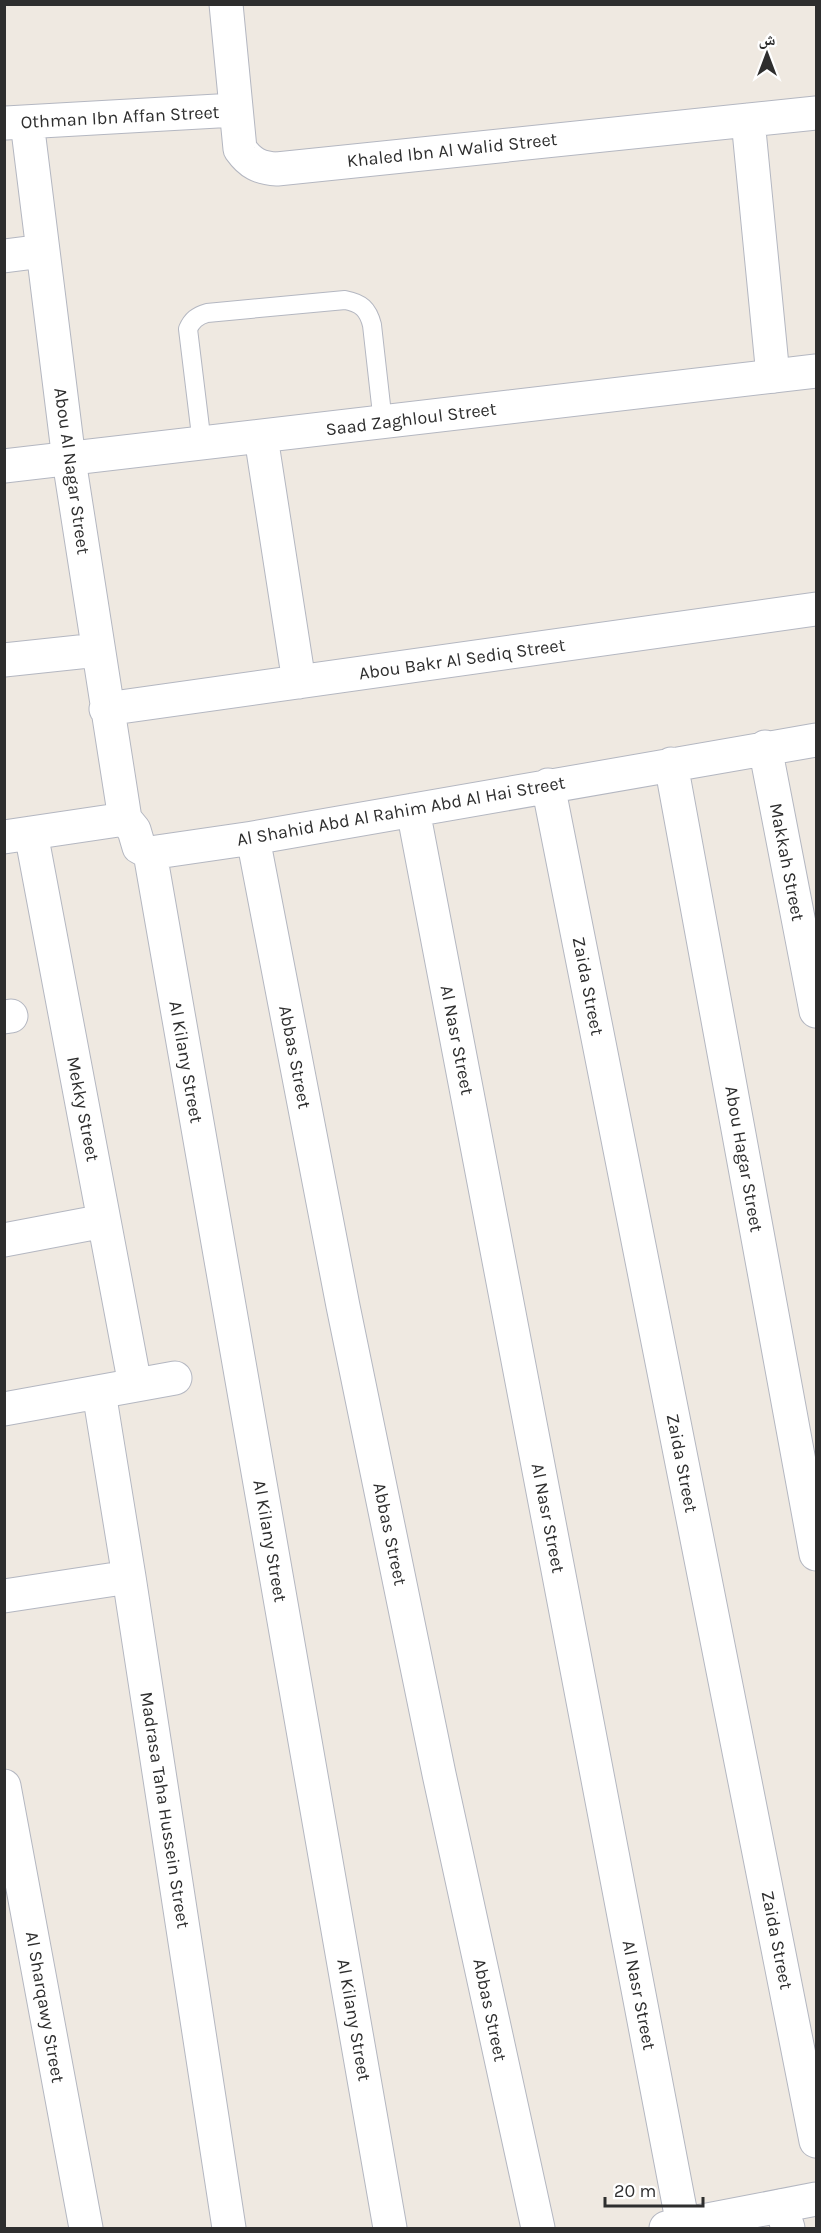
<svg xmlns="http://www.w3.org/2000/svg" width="821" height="2233" font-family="Karla,'Noto Naskh Arabic',sans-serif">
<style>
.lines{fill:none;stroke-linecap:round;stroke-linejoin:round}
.lane-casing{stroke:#b4b7c1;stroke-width:20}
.street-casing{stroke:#b4b7c1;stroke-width:35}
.secondary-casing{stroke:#b4b7c1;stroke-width:35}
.lane{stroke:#fff;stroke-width:18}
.street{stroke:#fff;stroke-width:33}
.secondary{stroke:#fff;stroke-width:33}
.labels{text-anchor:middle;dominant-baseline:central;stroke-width:4.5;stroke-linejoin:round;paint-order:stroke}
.street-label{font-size:18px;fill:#2e2e2e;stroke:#fff}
</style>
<rect width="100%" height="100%" fill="#efe9e1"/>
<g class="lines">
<!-- lane casing -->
<g class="lane-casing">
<path id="lane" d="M202 444 188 329C192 320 197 316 207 313L345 300C361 303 368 309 372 325L383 423"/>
</g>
<!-- street casing -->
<g class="street-casing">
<path id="street" d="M226 4 240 149C250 163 259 168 277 169L816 113
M748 120 773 376
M27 122 69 460 125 819
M6 123 235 110
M4 256 43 251
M261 437 299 682
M4 660 98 650
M106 709 816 609
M765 747 816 1011
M671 764 816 1554
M548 785 816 2141
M413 810 683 2225
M31 833 135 1385
M4 837 125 819 134 830 139 847 150 853 253 838 816 740
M253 838 343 1306 439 1774 538 2228
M150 853 390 2228
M4 1017 11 1016
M4 1240 104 1221
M99 1392 129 1577 229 2228
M4 1409 175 1378
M4 1596 129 1577
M4 1786 86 2228
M781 2206 788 2228"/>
</g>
<!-- secondary casing -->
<g class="secondary-casing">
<path id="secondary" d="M4 466 816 371
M666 2228 816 2199"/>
</g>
<!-- lane -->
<use href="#lane" class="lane"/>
<!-- street -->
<use href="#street" class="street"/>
<!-- secondary -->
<use href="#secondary" class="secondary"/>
</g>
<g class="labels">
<!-- street labels -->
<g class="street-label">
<text transform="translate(120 117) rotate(-3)">Othman Ibn Affan Street</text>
<text transform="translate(452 150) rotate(-6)">Khaled Ibn Al Walid Street</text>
<text transform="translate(411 419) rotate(-7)">Saad Zaghloul Street</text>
<text transform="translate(72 471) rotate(82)">Abou Al Nagar Street</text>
<text transform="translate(462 659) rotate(-8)">Abou Bakr Al Sediq Street</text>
<text transform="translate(401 811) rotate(-10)">Al Shahid Abd Al Rahim Abd Al Hai Street</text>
<text transform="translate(787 862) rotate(79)">Makkah Street</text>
<text transform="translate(588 986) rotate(79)">Zaida Street</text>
<text transform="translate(457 1040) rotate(79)">Al Nasr Street</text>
<text transform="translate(295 1057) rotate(79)">Abbas Street</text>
<text transform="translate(186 1062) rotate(80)">Al Kilany Street</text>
<text transform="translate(83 1109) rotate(79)">Mekky Street</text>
<text transform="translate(744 1159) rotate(80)">Abou Hagar Street</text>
<text transform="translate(682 1463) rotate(79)">Zaida Street</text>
<text transform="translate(548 1518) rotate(79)">Al Nasr Street</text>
<text transform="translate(390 1534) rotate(78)">Abbas Street</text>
<text transform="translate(270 1541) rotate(80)">Al Kilany Street</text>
<text transform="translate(165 1810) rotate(81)">Madrasa Taha Hussein Street</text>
<text transform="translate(777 1940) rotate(79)">Zaida Street</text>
<text transform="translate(639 1995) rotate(79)">Al Nasr Street</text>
<text transform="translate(45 2007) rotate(80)">Al Sharqawy Street</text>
<text transform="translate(490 2010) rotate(78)">Abbas Street</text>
<text transform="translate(354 2020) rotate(80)">Al Kilany Street</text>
</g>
</g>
<!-- border -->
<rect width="821" height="2233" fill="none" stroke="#2e2e2e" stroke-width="12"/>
<!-- north arrow -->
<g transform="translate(767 54)" stroke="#ffffff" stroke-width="4.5" paint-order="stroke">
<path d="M0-4.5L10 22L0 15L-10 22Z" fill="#2e2e2e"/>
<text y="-9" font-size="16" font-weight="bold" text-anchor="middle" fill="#2e2e2e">ش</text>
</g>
<!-- scale -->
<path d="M605 2197v9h98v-9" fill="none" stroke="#2e2e2e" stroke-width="3"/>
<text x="614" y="2197" font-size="18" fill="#2e2e2e" stroke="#ffffff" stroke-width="4.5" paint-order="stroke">20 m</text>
</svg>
